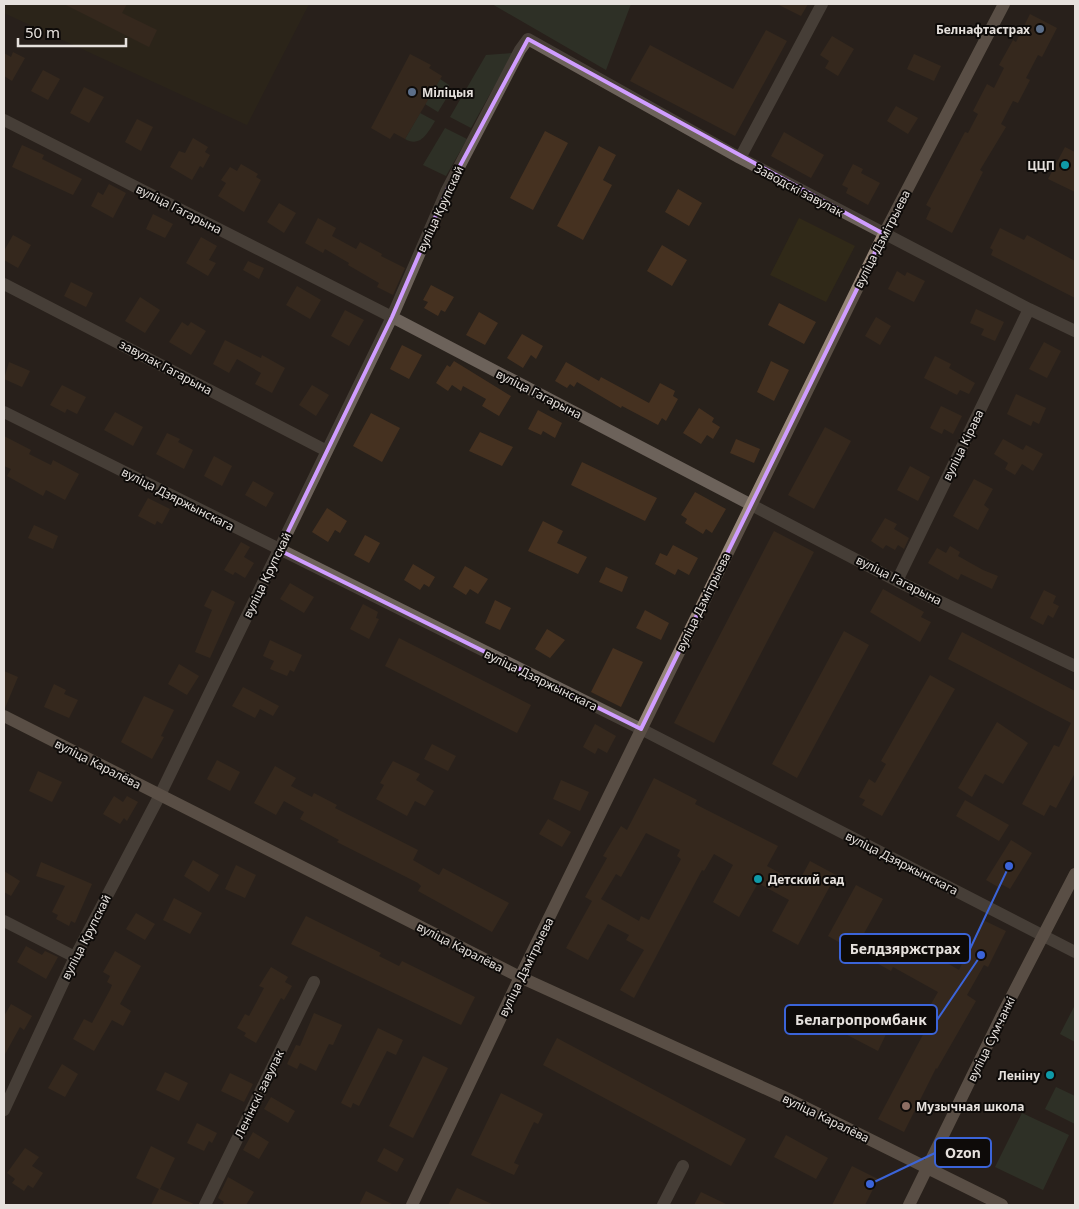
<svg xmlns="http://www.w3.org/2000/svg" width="1079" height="1209" font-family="'Noto Sans',sans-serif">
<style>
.industrial{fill:#302918}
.green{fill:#364334}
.building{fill:#453120;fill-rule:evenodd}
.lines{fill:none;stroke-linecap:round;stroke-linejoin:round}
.street{stroke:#6c625a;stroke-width:12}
.secondary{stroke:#968678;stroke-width:12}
.marked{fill:none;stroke:#d09dff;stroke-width:4;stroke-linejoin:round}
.service-dot{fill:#5c6f8a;stroke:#0e0b09;stroke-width:2}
.culture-dot{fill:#0f9aa8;stroke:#0e0b09;stroke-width:2}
.education-dot{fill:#8d6e63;stroke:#0e0b09;stroke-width:2}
.labels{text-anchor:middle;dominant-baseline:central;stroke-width:4;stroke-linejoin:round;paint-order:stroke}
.poi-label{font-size:12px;font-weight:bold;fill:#e6e1dd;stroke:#0e0b09;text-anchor:end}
.street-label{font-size:12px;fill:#e6e1dd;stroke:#0e0b09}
.leader{fill:none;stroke:#3b64d9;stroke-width:2}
.callout-dot{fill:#3b64d9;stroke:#0e0b09;stroke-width:2}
.callout{fill:#0e0b09;stroke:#3b64d9;stroke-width:2}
.callout-label{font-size:14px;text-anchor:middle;font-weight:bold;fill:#e6e1dd}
</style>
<rect width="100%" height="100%" fill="#28211b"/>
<!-- industrial -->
<path class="industrial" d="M4 4H309L247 125 4 13Z
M799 218 855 246 826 302 770 275Z"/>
<!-- green -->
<path class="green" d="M492 4H631L606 70Z
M513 53 471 128 450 117 486 55Z
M440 79 449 85V94L438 112 425 104Z
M420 113 435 121C428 132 421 148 405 139Z
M445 128 467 139 446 176 423 165Z
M1075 1005V1042L1060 1034Z
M1056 1087 1075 1096V1124L1045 1109Z
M1022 1113 1069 1135 1043 1190 995 1167Z"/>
<!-- building -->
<path class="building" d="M64 4H127L122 13 157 30 149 47Z
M777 4H808L801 16Z
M1030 14 1057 28 1042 57 1038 55 1026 78 1030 80 1018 103 1013 101 1001 124 1006 127 980 170 983 172 952 233 926 219 931 208 926 205 965 132 968 133 978 114 973 111 987 84 994 88 1004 68 999 65 1013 40 1016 42Z
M766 30 787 41 735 136 630 81 650 45 733 89Z
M832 36 854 49 838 76 825 68 829 61 820 55Z
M13 52 25 58 12 81 4 76V53L11 57Z
M410 54 431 65 429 68 442 76 405 139 394 133 390 139 371 128Z
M914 54 941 66 934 81 907 69Z
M43 70 60 79 48 100 31 91Z
M84 87 104 97 89 123 70 113Z
M896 106 918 118 908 134 887 121Z
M137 119 153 127 141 151 125 142Z
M545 131 568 143 533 210 510 198Z
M784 132 824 155 811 178 771 156Z
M193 138 208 147 205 152 210 155 203 168 200 166 192 180 170 167 179 151 185 153Z
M22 145 44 155 42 159 82 179 73 195 12 167Z
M599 146 616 155 603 180 612 185 583 240 557 226Z
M1065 147 1075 152V192L1048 179Z
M241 164 258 174 256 177 261 180 244 212 218 196 226 183 221 180 230 167 237 171Z
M853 164 863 169 861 173 880 183 868 205 846 193 848 188 842 185Z
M109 184 126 193 113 218 91 206 98 192 103 195Z
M678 189 702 203 689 226 665 212Z
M279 203 296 213 284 233 267 222Z
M153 214 173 224 165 238 146 229Z
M318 218 336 228 332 236 356 249 360 242 382 254 381 256 405 268 393 295 377 287 379 283 348 265 349 263 325 249 323 253 305 243Z
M1000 228 1024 240 1027 235 1075 261V298L991 255 993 250 990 248Z
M13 235 31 245 18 268 4 260V251Z
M201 237 217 246 209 260 216 263 208 276 186 263Z
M662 245 687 260 672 286 647 271Z
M248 261 264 268 259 279 243 270Z
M897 271 905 276 907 272 925 281 914 302 888 289Z
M71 282 93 293 86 307 64 296Z
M431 285 454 297 445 312 441 310 438 316 424 308 428 302 423 300Z
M297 286 321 300 310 319 286 305Z
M140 297 160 310 145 333 125 321Z
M779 303 816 322 804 344 768 325Z
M976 309 1004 322 995 341 981 335 984 329 970 323Z
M345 310 364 320 349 346 331 336Z
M479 312 498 323 485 345 466 335Z
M876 317 891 326 880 345 865 336Z
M182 322 188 326 191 322 206 331 191 355 169 342Z
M522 334 543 346 536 359 531 355 523 368 507 358Z
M225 340 261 358 262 355 285 368 272 393 255 384 261 373 237 359 229 373 213 364Z
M1044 342 1061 351 1047 378 1029 369Z
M402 345 422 355 409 379 390 369Z
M935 356 951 364 949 368 975 383 969 394 960 390 957 395 924 378Z
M454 361 511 396 499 416 482 406 486 399 463 386 461 391 452 385 448 391 436 383 447 365 450 367Z
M771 361 789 370 774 401 757 392Z
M9 362 30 371 22 387 4 379Z
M566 362 599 381 601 377 649 403 660 383 675 391 673 396 678 399 666 421 662 418 658 425 622 406 621 408 577 382 574 387 570 384 567 388 555 381Z
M62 385 86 397 77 414 67 409 65 413 50 405Z
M312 385 329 395 316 416 299 405Z
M1016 394 1046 408 1039 424 1033 421 1031 426 1007 414Z
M941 406 962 416 953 434 944 429 942 434 930 428Z
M699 408 714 418 712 422 720 427 713 439 707 435 701 444 683 433Z
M538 410 562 423 555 438 543 431 541 435 528 429Z
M115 412 143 427 133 446 104 430Z
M371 413 400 428 382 462 353 446Z
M825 427 851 441 814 509 788 495Z
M480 432 513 447 502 466 469 451Z
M167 433 180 439 178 442 193 450 184 469 156 454Z
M4 436 31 450 29 454 51 465 53 460 79 474 65 500 46 490 43 496 7 476 11 469 4 466Z
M736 439 760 449 754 463 730 453Z
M1003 439 1023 450 1026 445 1043 454 1033 471 1022 464 1015 475 1005 469 1008 463 994 454Z
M214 456 232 466 222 486 204 476Z
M582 462 657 498 645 521 571 485Z
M910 466 930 477 918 501 897 490Z
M974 479 993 489 984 505 989 509 978 530 953 516Z
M253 481 274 493 266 507 245 495Z
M695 492 726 509 712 533 706 529 703 534 685 523 687 519 681 515Z
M148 498 170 509 162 524 157 521 155 525 138 516Z
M327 508 347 521 340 533 335 530 328 542 312 532Z
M885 518 897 524 894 529 909 538 904 549 898 545 895 550 886 545 883 549 871 541Z
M543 521 563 531 557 543 587 557 578 574 528 551Z
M34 525 58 536 53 549 28 538Z
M774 531 814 552 714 743 674 723Z
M365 535 380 543 369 563 354 555Z
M241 542 250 547 244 557 254 563 245 578 235 572 233 575 224 570Z
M673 545 698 558 689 575 678 569 675 575 655 564 660 553 667 556Z
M950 546 960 552 958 556 983 570 998 576 992 589 961 574 958 580 928 563 937 548 946 553Z
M413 564 435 577 429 587 424 584 420 590 404 580Z
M465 566 488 579 478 594 470 589 466 595 453 587Z
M606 567 628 577 622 592 599 582Z
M290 583 314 597 304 613 280 599Z
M883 589 924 612 921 617 931 622 920 642 870 612Z
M212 590 235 602 210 658 195 652 212 610 204 606Z
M1044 590 1056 596 1053 603 1059 606 1053 618 1048 615 1043 625 1030 618Z
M495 600 511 608 500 630 485 623Z
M363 604 378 612 376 618 379 619 369 639 350 629Z
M645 610 669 623 661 640 636 628Z
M547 629 565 640 550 658 535 649Z
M844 631 869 645 797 778 772 764Z
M962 632 1075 691V773L1056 808 1050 805 1044 816 1022 804 1054 745 1059 747 1071 723 948 659Z
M399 638 531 705 517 733 385 666Z
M270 640 302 655 294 672 290 670 287 676 270 669 274 661 263 656Z
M613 648 643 662 621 707 591 692Z
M179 664 199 676 187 695 168 684Z
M4 671 18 677 5 708H4Z
M930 675 955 689 882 816 862 805 865 800 859 797 869 779 875 783 886 764 881 761Z
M54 684 66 690 64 694 78 700 69 718 44 707Z
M243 687 279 706 273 716 260 709 255 718 232 706Z
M144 696 174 710 161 736 164 737 152 759 121 742Z
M997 722 1028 743 1003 784 985 774 972 797 958 788Z
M595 724 616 736 607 753 598 748 595 754 583 747Z
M432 744 456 756 448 771 424 759Z
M217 760 240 772 230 791 207 779Z
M393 761 420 774 416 780 434 791 425 806 415 801 407 816 376 799 384 785 380 783Z
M275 766 296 778 291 786 312 797 314 793 337 805 335 808 418 850 413 860 439 875 443 868 509 903 492 932 418 891 421 886 418 883 337 842 339 840 300 819 304 812 284 801 276 815 254 803Z
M38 771 62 782 52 802 29 791Z
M654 778 697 800 695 804 778 846 767 866 798 883 810 861 836 875 798 945 772 931 789 900 758 883 739 917 713 902 733 865 714 854 704 871 702 870 634 998 620 990 644 950 626 940 629 935 608 924 588 960 566 948 592 901 585 897 607 858 603 856 621 826 627 830 628 828ZM646 833 680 850 677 856 681 859 649 920 641 916 639 921 601 899 616 874 621 877Z
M561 780 589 792 580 811 553 799Z
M114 796 123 802 127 796 138 802 127 821 124 818 120 824 103 814Z
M965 800 1009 825 999 841 956 816Z
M548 819 571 832 562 847 539 834Z
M1011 840 1032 853 1010 889 1001 884 998 887 986 880Z
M193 860 219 875 209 892 184 876Z
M41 862 92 884 75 923 71 921 69 926 56 919 58 915 52 912 65 886 36 876Z
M236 865 256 875 245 898 225 889Z
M4 871 20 881 11 896 4 892Z
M856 885 883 899 862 937 905 958 913 943 959 970 983 920 1006 931 988 967 984 965 967 995 976 1001 937 1069 936 1068 904 1132 878 1119 926 1029 919 1025 938 992 893 967 891 971 828 936Z
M174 898 202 913 190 934 163 920Z
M136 913 155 924 145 940 126 929Z
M306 916 381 953 379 956 399 966 402 961 475 997 461 1025 291 944Z
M26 946 42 955 45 951 58 957 46 979 17 962Z
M115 951 141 966 120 1004 131 1011 123 1026 112 1020 94 1051 73 1039 84 1019 92 1023 110 990 112 985 107 982 110 976 103 972Z
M271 967 288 977 285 982 292 986 284 1000 281 998 256 1043 244 1036 246 1033 237 1028 245 1014 249 1016 264 988 259 986Z
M11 1004 32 1016 24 1030 20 1027 4 1056V1016Z
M841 1005 888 1030 878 1051 830 1026Z
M314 1013 342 1025 333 1045 329 1044 316 1071 300 1063 297 1069 287 1064 296 1045 300 1046Z
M378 1028 403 1040 396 1055 387 1051 359 1106 353 1103 351 1108 341 1103Z
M557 1038 746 1139 731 1166 543 1065Z
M423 1056 448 1068 413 1138 389 1126Z
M62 1064 78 1074 65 1097 48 1088Z
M165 1072 188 1083 179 1101 156 1090Z
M230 1073 253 1084 244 1102 221 1091Z
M501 1093 543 1114 538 1124 534 1122 514 1163 519 1165 514 1175 471 1155Z
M271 1097 295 1111 288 1123 264 1109Z
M197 1123 217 1133 212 1143 209 1141 204 1151 187 1143Z
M253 1132 269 1142 259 1159 243 1150Z
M786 1135 828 1158 816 1179 774 1157Z
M151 1146 175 1158 160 1189 196 1205H151L159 1189 136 1178Z
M25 1148 39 1157 32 1166 43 1173 33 1188 28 1185 24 1191 12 1183 15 1179 7 1173Z
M384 1148 404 1159 397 1172 377 1161Z
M852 1166 878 1179 865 1205H832Z
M228 1177 254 1192 246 1205H222L224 1202 218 1198Z
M457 1188 494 1205H448Z
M366 1191 394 1205H359Z
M701 1192 728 1205H694Z"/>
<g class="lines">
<!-- street -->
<path class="street" d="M4 120 392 317 897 581 1075 666
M740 158 822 4
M4 284 327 451
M4 412 641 729 1075 952
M897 581 1029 309
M4 921 75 957
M4 1110 75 957 160 795 392 317 447 190 520 50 528 39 740 158 1029 309 1075 331
M205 1205 314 982
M663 1205 683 1166"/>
<!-- secondary -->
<path class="secondary" d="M4 716 520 977 784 1097 1002 1205
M412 1205 520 977 884 234 1004 4
M909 1205 1003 1013 1075 874"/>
</g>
<!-- marked area -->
<path d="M0 0H1079V1209H0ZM528 39 884 234 641 729 279 550 392 317 447 190Z" fill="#28211b" fill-opacity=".55" fill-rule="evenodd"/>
<path class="marked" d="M528 39 884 234 641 729 279 550 392 317 447 190Z"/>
<!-- markers -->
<g class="service-dot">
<circle cx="1040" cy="29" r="5"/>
<circle cx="412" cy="92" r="5"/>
</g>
<g class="culture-dot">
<circle cx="1065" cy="165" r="5"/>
<circle cx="758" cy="879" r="5"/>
<circle cx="1050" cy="1075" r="5"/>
</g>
<circle class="education-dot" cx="906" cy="1106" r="5"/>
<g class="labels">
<!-- poi labels -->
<g class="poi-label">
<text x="1030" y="29">Белнафтастрах</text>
<text x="422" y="92" text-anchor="start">Міліцыя</text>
<text x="1055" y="165">ЦЦП</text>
<text x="768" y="879" text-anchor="start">Детский сад</text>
<text x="1040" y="1075">Леніну</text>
<text x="916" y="1106" text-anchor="start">Музычная школа</text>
</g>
<!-- street labels -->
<g class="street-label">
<text transform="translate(799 190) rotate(28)">Заводскі завулак</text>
<text transform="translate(179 209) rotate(27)">вуліца Гагарына</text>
<text transform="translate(440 209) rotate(-65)">вуліца Крупскай</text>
<text transform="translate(882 239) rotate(-63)">вуліца Дзмітрыева</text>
<text transform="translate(166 367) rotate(28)">завулак Гагарына</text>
<text transform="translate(539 394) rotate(27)">вуліца Гагарына</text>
<text transform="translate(963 445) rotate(-64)">вуліца Кірава</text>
<text transform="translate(178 499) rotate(27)">вуліца Дзяржынскага</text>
<text transform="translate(267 575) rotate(-64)">вуліца Крупскай</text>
<text transform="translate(899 580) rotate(27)">вуліца Гагарына</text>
<text transform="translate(703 602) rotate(-64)">вуліца Дзмітрыева</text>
<text transform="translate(541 680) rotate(26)">вуліца Дзяржынскага</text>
<text transform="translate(98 764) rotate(27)">вуліца Каралёва</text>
<text transform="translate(902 863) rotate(27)">вуліца Дзяржынскага</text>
<text transform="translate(86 937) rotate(-63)">вуліца Крупскай</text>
<text transform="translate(460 947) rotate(27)">вуліца Каралёва</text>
<text transform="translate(526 967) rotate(-64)">вуліца Дзмітрыева</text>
<text transform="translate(991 1039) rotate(-64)">вуліца Сумчанкі</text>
<text transform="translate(259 1094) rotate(-64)">Ленінскі завулак</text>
<text transform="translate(826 1118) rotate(26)">вуліца Каралёва</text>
</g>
</g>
<!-- callouts -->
<path class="leader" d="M1009 866L970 949M981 955L937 1020M870 1184L935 1153"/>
<g class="callout-dot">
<circle cx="1009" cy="866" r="5"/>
<circle cx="981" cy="955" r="5"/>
<circle cx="870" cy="1184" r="5"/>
</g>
<g class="callout">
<rect x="840" y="934" width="130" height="29" rx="5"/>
<rect x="785" y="1005" width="152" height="29" rx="5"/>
<rect x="935" y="1138" width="56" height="29" rx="5"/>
</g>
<g class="callout-label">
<text x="905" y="954">Белдзяржстрах</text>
<text x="861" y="1025">Белагропромбанк</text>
<text x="963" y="1158">Ozon</text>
</g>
<!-- border -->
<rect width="1079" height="1209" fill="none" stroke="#e6e1dd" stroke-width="10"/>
<!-- scale -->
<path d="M18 38v8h108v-8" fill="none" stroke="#e6e1dd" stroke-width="2.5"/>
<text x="25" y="38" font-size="15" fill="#e6e1dd" stroke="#0e0b09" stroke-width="4" paint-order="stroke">50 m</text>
</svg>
